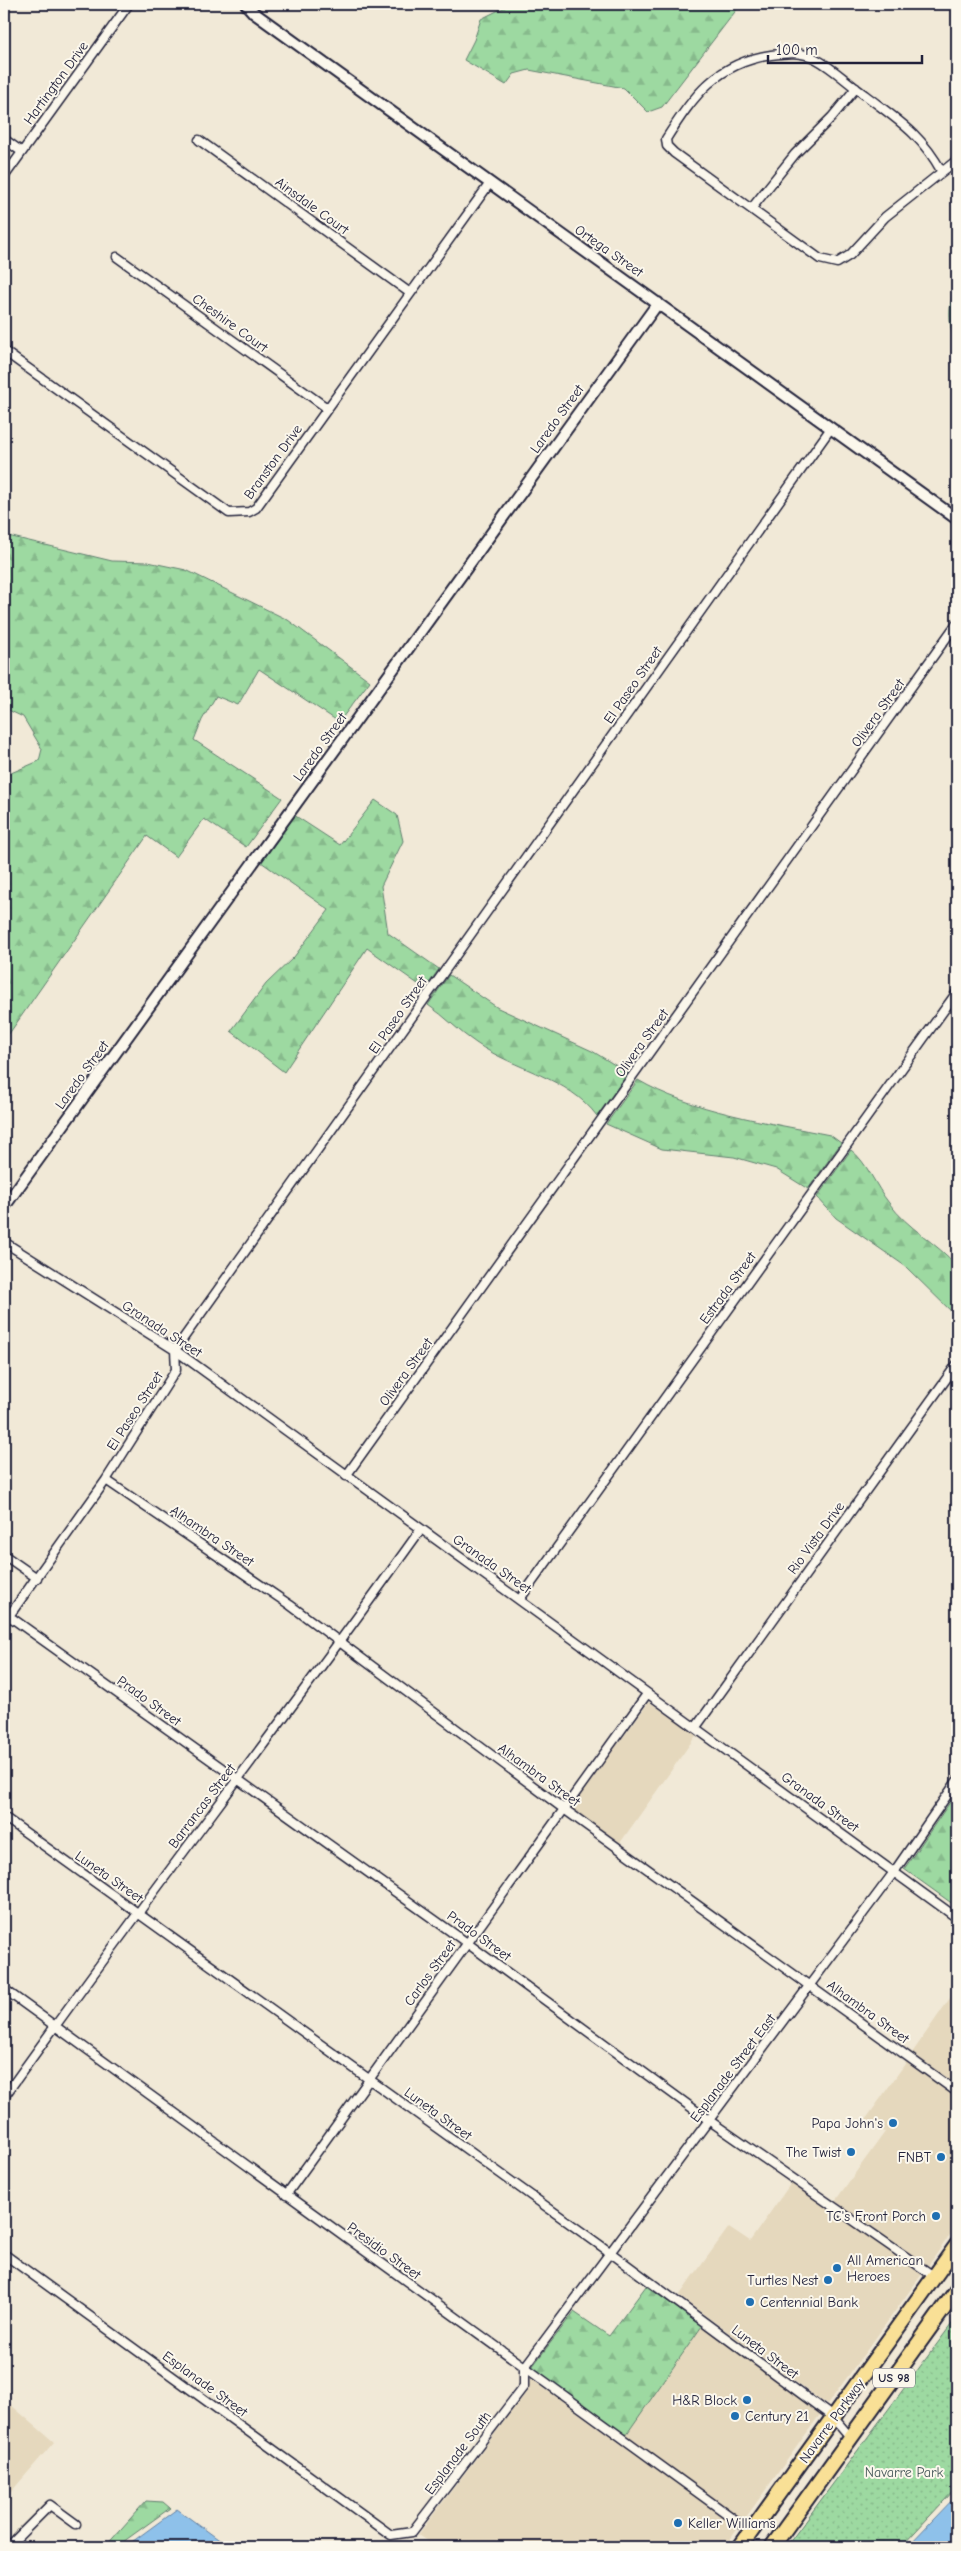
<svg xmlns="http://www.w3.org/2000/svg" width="961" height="2551" font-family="'Comic Neue',sans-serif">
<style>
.built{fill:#e5d8bd}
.forest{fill:url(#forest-firs);stroke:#607e6e}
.park{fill:url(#park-dots);stroke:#607e6e}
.water{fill:#8ec1ea;stroke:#6381a4}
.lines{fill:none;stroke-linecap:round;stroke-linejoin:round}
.minor-casing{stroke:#22223b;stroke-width:11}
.tertiary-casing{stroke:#22223b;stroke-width:14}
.trunk-casing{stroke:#22223b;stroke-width:18}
.minor{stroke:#fbf7ec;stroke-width:8}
.tertiary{stroke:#fbf7ec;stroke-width:10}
.trunk{stroke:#f9e096;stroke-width:14}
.poi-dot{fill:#1f6fb2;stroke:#fbf7ec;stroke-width:2}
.labels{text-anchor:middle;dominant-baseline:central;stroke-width:4;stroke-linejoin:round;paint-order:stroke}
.shield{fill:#fbf7ec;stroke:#636270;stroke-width:1}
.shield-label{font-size:12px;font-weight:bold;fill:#22223b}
.street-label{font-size:14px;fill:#22223b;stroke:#fbf7ec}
.poi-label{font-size:14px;fill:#22223b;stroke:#fbf7ec;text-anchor:end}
.park-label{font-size:14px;fill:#47595a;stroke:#fbf7ec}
</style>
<defs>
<pattern id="forest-firs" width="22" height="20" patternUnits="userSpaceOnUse" patternTransform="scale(1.25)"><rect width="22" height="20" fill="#9dd9a1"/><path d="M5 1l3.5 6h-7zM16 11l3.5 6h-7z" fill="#87ba8c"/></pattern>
<pattern id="park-dots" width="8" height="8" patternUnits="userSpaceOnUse" patternTransform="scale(1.25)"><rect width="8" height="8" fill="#9dd9a1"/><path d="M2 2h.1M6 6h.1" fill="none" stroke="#87ba8c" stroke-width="1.8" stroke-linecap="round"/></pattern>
</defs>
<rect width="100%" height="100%" fill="#f1e9d7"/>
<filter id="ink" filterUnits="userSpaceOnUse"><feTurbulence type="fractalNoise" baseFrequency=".02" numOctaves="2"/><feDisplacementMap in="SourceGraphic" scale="10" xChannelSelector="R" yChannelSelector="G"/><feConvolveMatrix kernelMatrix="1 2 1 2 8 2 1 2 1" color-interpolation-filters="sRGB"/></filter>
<g filter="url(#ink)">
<!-- built -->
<path class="built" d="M649 1702 697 1734 620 1843 571 1808Z
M957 1988V2085L912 2053Z
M907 2061 957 2098V2225L928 2266 835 2201 885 2132 866 2119Z
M791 2183 922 2274 827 2405 679 2296 729 2227 750 2241Z
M702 2326 821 2413 744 2520 626 2435Z
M530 2378 738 2528 725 2547H436L418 2535 529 2389Z
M4 2399 54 2442 4 2500Z"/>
<!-- forest -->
<path class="forest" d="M511 4H741L662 107 648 112 624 88 529 70 514 74 506 85 464 60 474 40 481 19Z
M957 285V350C949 329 946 305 957 285Z
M4 535 112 561 148 562 186 570 288 620 370 681 339 722 259 669 238 705 216 696 202 720 194 740 282 798 246 847 204 819 176 857 147 836 4 1041V776L39 761 42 749 23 717 4 708Z
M375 800 397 815 403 841 381 886 388 933 439 969 425 989 367 948 284 1072 231 1031 266 984 294 957 329 910 261 862 294 815 340 845Z
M449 975 498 1008 592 1051 628 1073 597 1116C568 1077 515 1070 476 1043 459 1032 445 1016 428 1005Z
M638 1080C690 1111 770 1123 830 1135L841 1143 808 1189 776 1169 734 1157 662 1149 606 1124Z
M851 1150C867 1162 876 1187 889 1203 908 1229 936 1242 957 1266V1317L905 1266 836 1218 817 1197Z
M957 1792V1907L904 1869Z
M646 2286 702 2326 626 2435 532 2367 574 2312 609 2336Z
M146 2501 163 2502 170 2508 116 2547H105Z"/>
<!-- park -->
<path class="park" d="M957 2317V2487L901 2547H786Z"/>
<!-- water -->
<path class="water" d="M957 2495V2547H907Z
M177 2509 229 2547H125Z"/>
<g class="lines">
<!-- minor casing -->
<g class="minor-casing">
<path id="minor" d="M4 139 22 152
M199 140 410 293
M942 172C921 134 899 121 865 95 849 84 833 68 816 59 802 51 786 53 771 55 717 63 694 95 666 139L667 146 674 153 820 259 837 263 850 255 885 217 957 160
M4 177 129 4
M751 209 795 154 832 117 856 88
M117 257 327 408
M4 351 229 513 249 512 256 508 490 183
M4 1242 175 1350 957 1918
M346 1476 957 623
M106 1480 290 1605 564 1809 957 2092
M4 1555 37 1578
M520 1599 957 992
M9 1616 467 1943 710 2121 935 2277
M4 1623 106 1480 176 1370 175 1350 831 428
M696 1727 957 1364
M4 1817 611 2253 834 2418 851 2438
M4 1989 752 2532
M4 2097C140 1906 285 1720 421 1529
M286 2195 647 1694
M4 2254 391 2535 412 2532 524 2386V2368L894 1872 957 1781
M8 2547 50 2505 76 2524"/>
</g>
<!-- tertiary casing -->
<g class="tertiary-casing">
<path id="tertiary" d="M246 4 254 13 957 519
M4 1207 658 303"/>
</g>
<!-- trunk casing -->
<g class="trunk-casing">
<path id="trunk" d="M740 2547 957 2245
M772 2547 957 2290"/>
</g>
<!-- minor -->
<use href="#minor" class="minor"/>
<!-- tertiary -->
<use href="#tertiary" class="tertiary"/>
<!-- trunk -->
<use href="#trunk" class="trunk"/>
</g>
</g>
<!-- markers -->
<g class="poi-dot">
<circle cx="893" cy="2123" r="5"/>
<circle cx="851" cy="2152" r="5"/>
<circle cx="941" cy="2157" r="5"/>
<circle cx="936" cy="2216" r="5"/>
<circle cx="837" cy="2268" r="5"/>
<circle cx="828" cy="2280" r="5"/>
<circle cx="750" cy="2302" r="5"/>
<circle cx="747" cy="2400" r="5"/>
<circle cx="735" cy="2416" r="5"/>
<circle cx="678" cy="2523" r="5"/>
</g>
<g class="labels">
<!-- shield labels -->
<rect class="shield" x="873" y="2368.5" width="42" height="19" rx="4"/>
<g class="shield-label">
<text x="894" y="2378">US 98</text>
</g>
<!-- street labels -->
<g class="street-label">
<text transform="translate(56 83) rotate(-54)">Hartington Drive</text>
<text transform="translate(312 206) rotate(36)">Ainsdale Court</text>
<text transform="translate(609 251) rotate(35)">Ortega Street</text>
<text transform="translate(230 323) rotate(36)">Cheshire Court</text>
<text transform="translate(557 419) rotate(-54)">Laredo Street</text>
<text transform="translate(273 462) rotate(-54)">Branston Drive</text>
<text transform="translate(633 685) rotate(-55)">El Paseo Street</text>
<text transform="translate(878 713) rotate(-54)">Olivera Street</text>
<text transform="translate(320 747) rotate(-54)">Laredo Street</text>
<text transform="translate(398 1015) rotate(-55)">El Paseo Street</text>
<text transform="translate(642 1043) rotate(-54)">Olivera Street</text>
<text transform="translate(82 1075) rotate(-54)">Laredo Street</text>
<text transform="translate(728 1288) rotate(-54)">Estrada Street</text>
<text transform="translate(162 1329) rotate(33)">Granada Street</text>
<text transform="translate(406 1372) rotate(-54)">Olivera Street</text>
<text transform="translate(135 1411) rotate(-57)">El Paseo Street</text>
<text transform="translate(212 1536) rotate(34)">Alhambra Street</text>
<text transform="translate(816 1538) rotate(-54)">Rio Vista Drive</text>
<text transform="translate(492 1564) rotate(35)">Granada Street</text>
<text transform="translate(149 1701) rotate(36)">Prado Street</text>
<text transform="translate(539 1775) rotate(36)">Alhambra Street</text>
<text transform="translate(820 1802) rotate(36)">Granada Street</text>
<text transform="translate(202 1806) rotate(-53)">Barrancas Street</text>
<text transform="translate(109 1877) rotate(35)">Luneta Street</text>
<text transform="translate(479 1936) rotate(36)">Prado Street</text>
<text transform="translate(430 1973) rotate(-54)">Carlos Street</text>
<text transform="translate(868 2012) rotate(36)">Alhambra Street</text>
<text transform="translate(733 2068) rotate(-53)">Esplanade Street East</text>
<text transform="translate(438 2114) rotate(36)">Luneta Street</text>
<text transform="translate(384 2251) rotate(36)">Presidio Street</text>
<text transform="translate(765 2352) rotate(37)">Luneta Street</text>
<text transform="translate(205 2384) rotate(36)">Esplanade Street</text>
<text transform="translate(832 2421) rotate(-54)">Navarre Parkway</text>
<text transform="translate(458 2453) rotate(-53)">Esplanade South</text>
</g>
<!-- poi labels -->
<g class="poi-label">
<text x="883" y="2123">Papa John's</text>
<text x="841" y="2152">The Twist</text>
<text x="931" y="2157">FNBT</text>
<text x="926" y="2216">TC's Front Porch</text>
<text x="847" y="2260" text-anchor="start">All American<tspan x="847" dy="16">Heroes</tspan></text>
<text x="818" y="2280">Turtles Nest</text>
<text x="760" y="2302" text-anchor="start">Centennial Bank</text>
<text x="737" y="2400">H&amp;R Block</text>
<text x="745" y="2416" text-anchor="start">Century 21</text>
<text x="688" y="2523" text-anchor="start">Keller Williams</text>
</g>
<!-- park labels -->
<g class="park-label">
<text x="904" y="2472">Navarre Park</text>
</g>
</g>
<!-- margin -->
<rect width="961" height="2551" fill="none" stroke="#fbf7ec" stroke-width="20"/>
<rect x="10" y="10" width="941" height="2531" fill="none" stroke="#22223b" stroke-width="2" filter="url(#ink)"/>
<!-- scale -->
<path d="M768 55v8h154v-8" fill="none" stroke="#22223b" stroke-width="2.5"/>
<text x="776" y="55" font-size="15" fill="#22223b" stroke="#fbf7ec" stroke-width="4" paint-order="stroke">100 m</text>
</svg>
